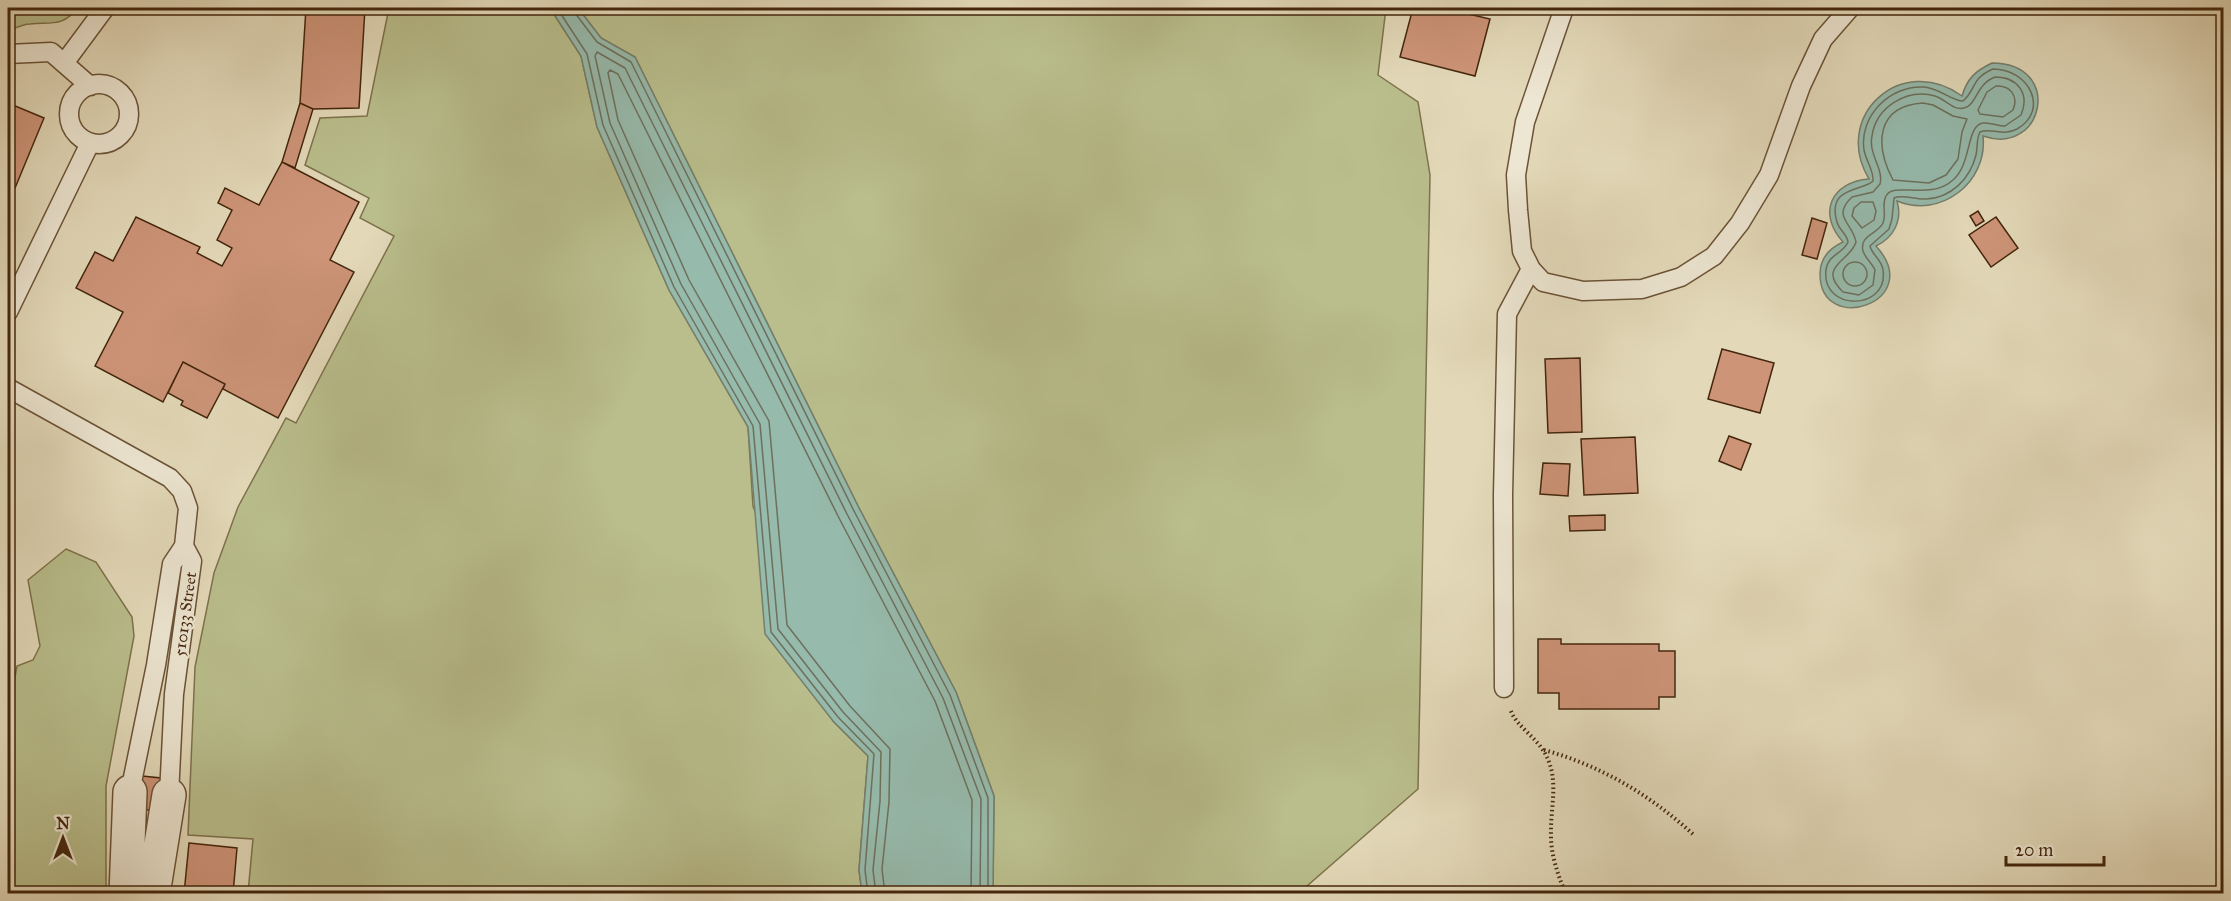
<svg xmlns="http://www.w3.org/2000/svg" width="2231" height="901" font-family="'IM FELL Great Primer',serif">
<style>
.green{fill:#b9be8c;stroke:#7e724c;stroke-width:1.5}
.water{fill:#96baac;stroke:#757f6c;stroke-width:1.5}
.lines{fill:none;stroke-linecap:round;stroke-linejoin:round}
.shore{stroke:#6d705c;stroke-width:1.5}
.building{fill:#cd9478;stroke:#44260c;stroke-width:1.5}
.lane-casing{stroke:#6c5337;stroke-width:21}
.street-casing{stroke:#6c5337;stroke-width:36}
.path{stroke:#44260c;stroke-width:4;stroke-dasharray:1.5 3;stroke-linecap:butt}
.lane{stroke:#ede6d2;stroke-width:18}
.street{stroke:#ede6d2;stroke-width:33}
.labels{text-anchor:middle;dominant-baseline:central;stroke-width:4.5;stroke-linejoin:round;paint-order:stroke}
.street-label{font-size:16px;fill:#44260c;stroke:#ede6d2}
</style>
<rect width="100%" height="100%" fill="#e3d9b9"/>
<filter id="stains"><feTurbulence type="fractalNoise" baseFrequency=".00333" numOctaves="4"/><feColorMatrix values="0 0 0 0 .2 0 0 0 0 .09 0 0 0 0 .02 0 0 0 .5 -.17"/></filter>
<radialGradient id="worn" r=".72"><stop offset=".6" stop-color="#630" stop-opacity="0"/><stop offset="1" stop-color="#630" stop-opacity=".3"/></radialGradient>
<!-- green -->
<path class="green" d="M8 8H77C63 27 52 22 30 24 23 24 15 28 8 31Z
M389 8H550L581 56 597 127 669 290 748 427 753 506 833 721 868 756 859 870 862 893H248L253 839 188 835 195 667 214 573 238 507 286 418 296 423 394 236 360 218 369 198 305 165 320 118 367 116Z
M578 8H1386L1378 75 1418 102 1430 175 1418 789 1299 893H993L994 796 956 692 859 508 635 57 601 38Z
M66 549 96 562 132 617 134 636 106 786V893L8 894V715L17 666 33 660 40 646 28 580Z"/>
<!-- water -->
<path class="water" d="M550 8H578L601 38 635 57 859 508 956 692 994 796 993 893H862L859 870 868 756 833 721 765 634 748 427 669 290 597 127 581 56Z
M1992 63C2064 63 2044 157 1983 136 1988 182 1941 219 1897 201 1903 221 1893 238 1876 246 1927 302 1820 337 1820 274 1820 258 1830 248 1843 242 1817 213 1831 182 1869 179 1831 116 1902 52 1962 96 1967 79 1975 71 1992 63Z"/>
<g class="lines">
<!-- shore -->
<path class="shore" d="M557 8 587 54 603 125 674 287 753 426 771 632 838 717 874 754 865 870 868 894
M574 8 575 13 597 42 631 62 854 511 950 695 988 798V894
M1993 69C2029 69 2050 110 2017 129 2002 137 1991 127 1980 132 1976 139 1978 147 1976 155 1970 179 1951 198 1926 199 1916 200 1902 194 1894 198L1892 219 1889 229 1870 246C1872 255 1882 260 1883 270 1889 311 1821 312 1826 270 1828 254 1843 254 1848 242 1847 234 1839 230 1837 222 1826 186 1864 191 1873 181 1874 171 1866 161 1864 150 1859 116 1890 85 1924 87 1939 88 1952 101 1963 101 1977 89 1970 79 1993 69Z
M1995 77C2018 77 2030 94 2021 115L2005 126C1998 126 1990 122 1983 123 1966 125 1972 164 1953 180 1930 201 1894 181 1886 196 1881 205 1887 214 1883 223 1878 234 1859 235 1863 251 1865 258 1872 263 1875 270L1873 285 1859 295 1843 292C1816 266 1851 261 1856 242 1853 223 1831 217 1852 197L1873 192 1880 184C1884 169 1868 154 1872 136 1876 107 1907 88 1935 96 1945 99 1953 111 1964 108 1977 105 1976 84 1995 77Z
M1996 86C2010 85 2019 96 2013 110L2003 117 1980 114 1978 110 1987 92Z
M1923 103 1933 105 1953 116 1967 119 1962 132 1958 159 1946 175 1929 183 1893 180C1875 146 1875 106 1923 103Z
M1861 202H1873L1876 211 1874 220 1862 228 1852 216 1854 208Z
M1843 274a12 12 0 1 1 24 0a12 12 0 1 1-24 0Z
M876 894 873 870 880 801 881 752 843 712 778 629 760 424 681 284 610 123 595 56 597 52 625 68 847 514 943 698 981 799 980 894
M885 894 882 869 889 802 890 749 850 706 787 625 769 421 689 280 618 120 608 73 610 70 618 74 839 518 935 701 972 800 971 894"/>
</g>
<!-- building -->
<path class="building" d="M306 8H365L359 108 313 109 300 103Z
M1413 8H1443L1490 19 1475 76 1400 57Z
M8 103 44 118 8 205Z
M300 103 313 109 295 168 282 162Z
M282 162 359 202 330 260 354 272 278 418 223 389 225 384 183 362 163 402 95 366 123 312 76 288 95 252 113 261 136 217 200 247 197 253 222 266 232 248 217 240 232 210 218 203 225 188 259 205Z
M1978 211 1984 221 1976 226 1970 216Z
M1996 217 2018 248 1991 267 1969 235Z
M1812 218 1827 223 1817 259 1802 255Z
M1722 349 1774 363 1760 413 1708 399Z
M1580 358 1582 432 1548 433 1545 359Z
M183 362 225 384 207 418 181 405 183 401 168 393Z
M1729 436 1751 444 1741 470 1719 461Z
M1635 437 1638 493 1584 495 1581 439Z
M1543 463 1570 464 1568 496 1540 494Z
M1605 515V530L1570 531 1569 516Z
M1538 639H1561V644H1659V651H1675V697H1659V709H1559V693H1538Z
M142 776 161 778 157 811 138 809Z
M189 843 237 848 233 894H184Z"/>
<g class="lines">
<!-- lane casing -->
<g class="lane-casing">
<path id="lane" d="M1564 8 1525 122 1516 175 1518 210 1522 251 1531 269 1543 282 1583 291 1642 289 1681 277 1714 256 1740 223 1769 175 1801 86 1823 39 1850 8
M8 54 51 52 90 86
M65 62 105 8
M69 114a30 30 0 1 1 60 0a30 30 0 1 1-60 0Z
M8 312 90 143
M8 388 170 478 182 491 188 508 184 546 172 564 156 665 130 792
M1504 688 1503 495 1507 314 1531 269
M169 795 174 694 192 561 184 546"/>
</g>
<!-- street casing -->
<g class="street-casing">
<path id="street" d="M126 894 130 792
M153 894 169 795"/>
</g>
<!-- path -->
<path class="path" d="M1511 711C1517 728 1541 739 1549 762 1558 786 1550 811 1551 836 1551 855 1558 876 1566 894
M1544 750C1602 766 1650 795 1694 835"/>
<!-- lane -->
<use href="#lane" class="lane"/>
<!-- street -->
<use href="#street" class="street"/>
</g>
<g class="labels">
<!-- street labels -->
<g class="street-label">
<text transform="translate(185 614) rotate(-82)">510133 Street</text>
</g>
</g>
<!-- margin -->
<rect width="2231" height="901" fill="none" stroke="#e3d9b9" stroke-width="30"/>
<rect x="9" y="9" width="2213" height="883" fill="none" stroke="#44260c" stroke-width="3"/>
<rect x="15" y="15" width="2201" height="871" fill="none" stroke="#44260c" stroke-width="1.5"/>
<!-- north arrow -->
<g transform="translate(63 838)" stroke="#ede6d2" stroke-width="4.5" paint-order="stroke">
<path d="M0-4.5L10 22L0 15L-10 22Z" fill="#44260c"/>
<text y="-9" font-size="16" font-weight="bold" text-anchor="middle" fill="#44260c">N</text>
</g>
<!-- scale -->
<path d="M2006 856v9h98v-9" fill="none" stroke="#44260c" stroke-width="3"/>
<text x="2015" y="856" font-size="18" fill="#44260c" stroke="#ede6d2" stroke-width="4.5" paint-order="stroke">20 m</text>
<rect width="100%" height="100%" filter="url(#stains)"/>
<rect width="100%" height="100%" fill="url(#worn)"/>
</svg>
